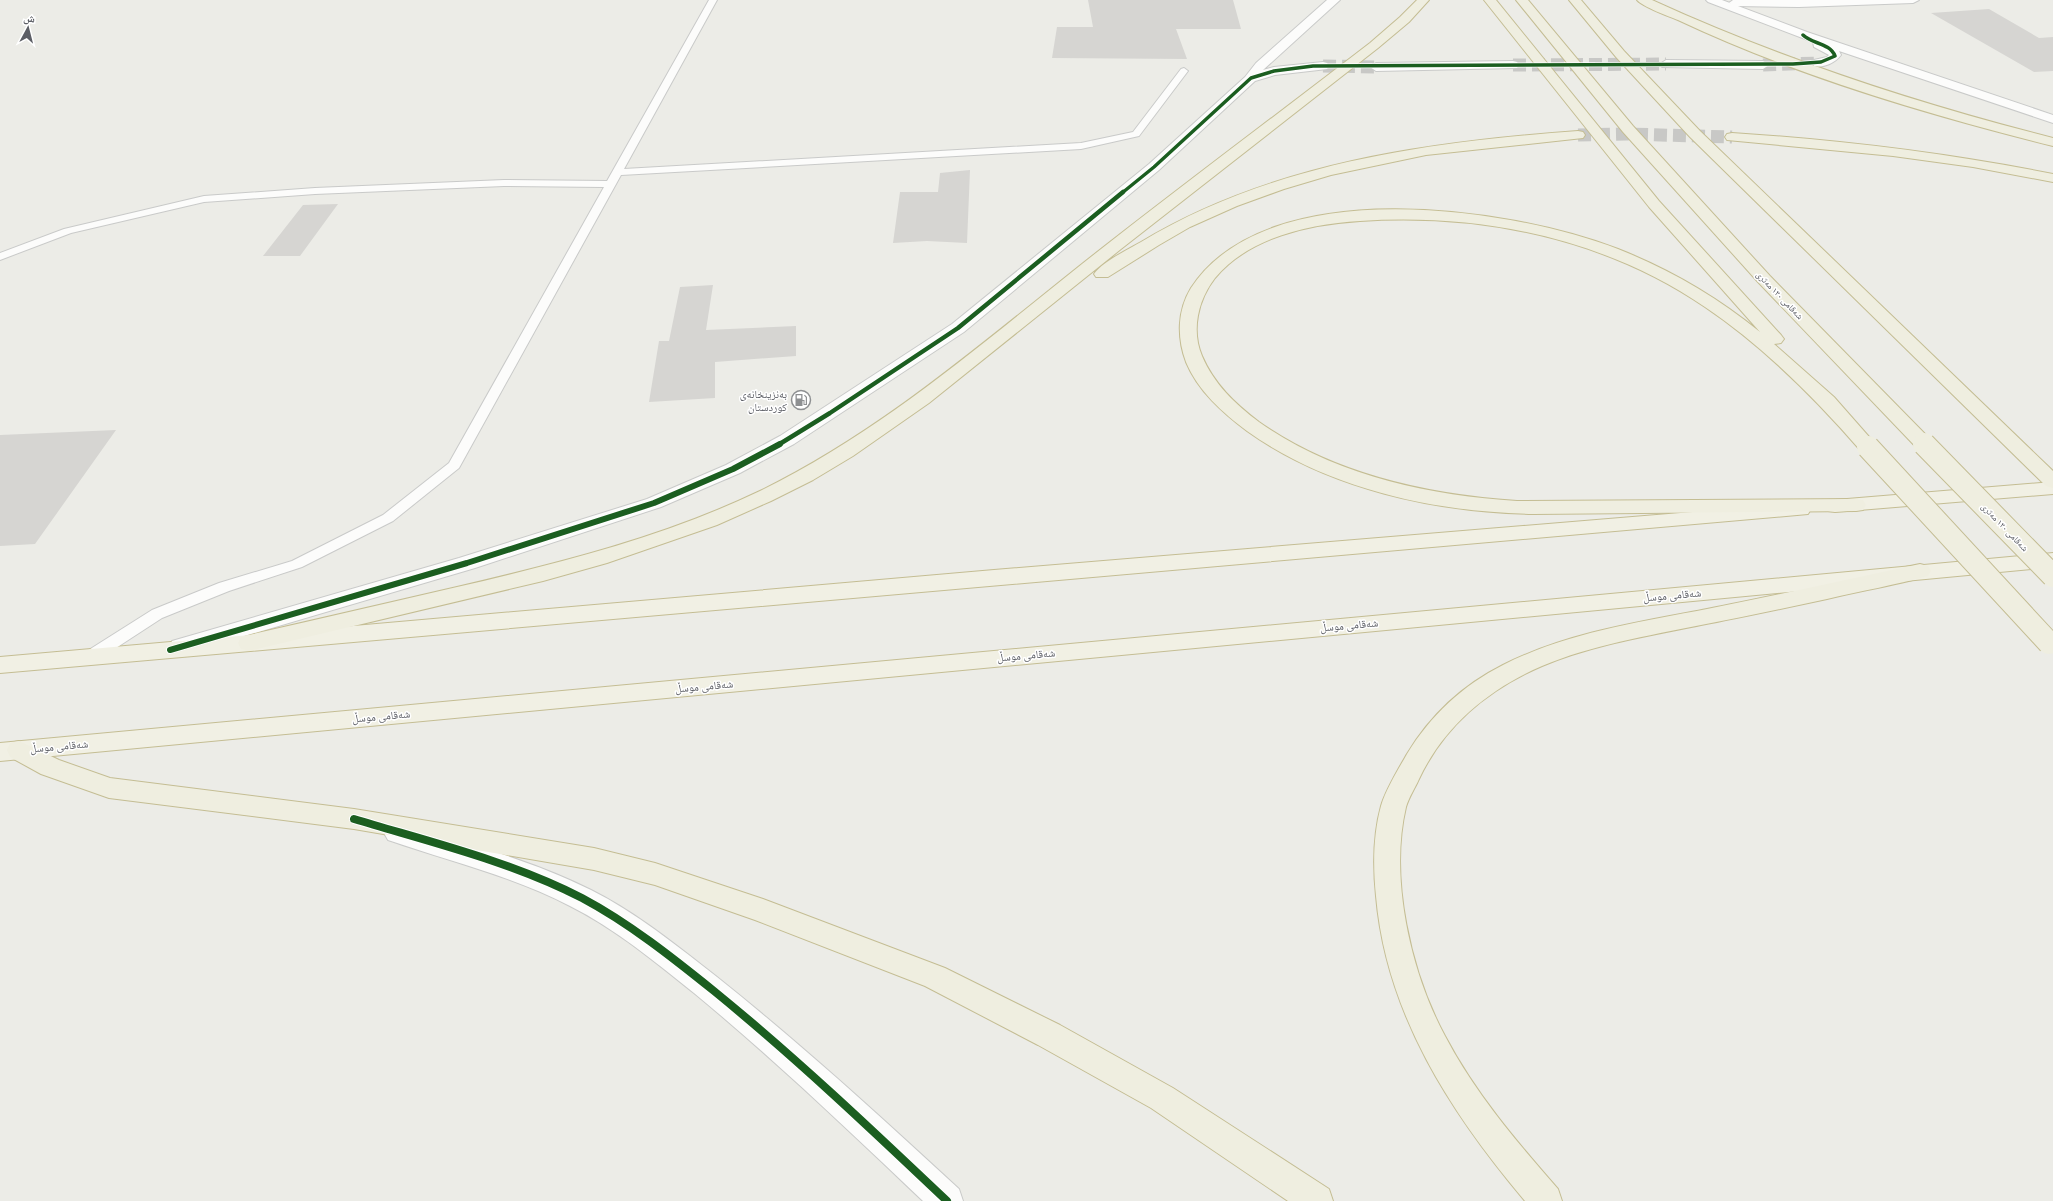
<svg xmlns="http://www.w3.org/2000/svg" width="2053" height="1201" font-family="'PT Sans Narrow','Noto Naskh Arabic',sans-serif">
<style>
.building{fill:#d6d5d2}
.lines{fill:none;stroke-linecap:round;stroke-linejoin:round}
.tertiary-tunnel{stroke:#c8c8c6;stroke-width:13;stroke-dasharray:13 6;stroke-linecap:butt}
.motorway-tunnel{stroke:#c8c8c6;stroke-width:13;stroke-dasharray:13 6;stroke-linecap:butt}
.service-casing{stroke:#c9cac9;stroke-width:2}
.minor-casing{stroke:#c9cac9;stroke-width:2}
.tertiary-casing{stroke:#c9cac9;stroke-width:2}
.trunk-casing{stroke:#c4bd93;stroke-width:2}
.motorway-casing{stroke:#c4bd93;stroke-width:2}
.service{fill:#fcfcfb;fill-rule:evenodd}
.minor{fill:#fcfcfb;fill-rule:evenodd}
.tertiary{fill:#fcfcfb;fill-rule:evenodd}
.trunk{fill:#f1f0e4;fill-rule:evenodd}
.motorway{fill:#efeee0;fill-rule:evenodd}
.motorway-bridge-far1-casing{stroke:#c4bd93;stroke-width:18;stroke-linecap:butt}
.motorway-bridge-casing{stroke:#c4bd93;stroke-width:24;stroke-linecap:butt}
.motorway-bridge-far1{stroke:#efeee0;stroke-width:17}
.motorway-bridge{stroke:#efeee0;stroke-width:22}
.cycleway-far3-casing{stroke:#fff;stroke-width:5}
.cycleway-far2-casing{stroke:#fff;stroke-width:6}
.cycleway-far1-casing{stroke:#fff;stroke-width:8}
.cycleway-casing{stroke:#fff;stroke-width:10}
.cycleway-far3{stroke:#1b5e20;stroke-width:3.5}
.cycleway-far2{stroke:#1b5e20;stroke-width:4.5}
.cycleway-far1{stroke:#1b5e20;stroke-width:6}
.cycleway{stroke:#1b5e20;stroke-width:8}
.labels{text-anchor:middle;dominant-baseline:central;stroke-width:3;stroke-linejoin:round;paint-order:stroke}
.far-street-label{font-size:9px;fill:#5c5e65;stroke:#fff}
.poi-label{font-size:11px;fill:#5c5e65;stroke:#fff;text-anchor:end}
.street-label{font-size:11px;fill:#5c5e65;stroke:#fff}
</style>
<rect width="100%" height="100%" fill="#ecece7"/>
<!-- building -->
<path class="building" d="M1088 0H1233L1241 29H1176L1187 59 1052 58 1057 27H1093Z
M1989 9 2039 38 2053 37V71L2034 72 1931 13Z
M970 170 967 243 927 241 893 243 900 192H938L940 173Z
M338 204 300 256H263L303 205Z
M713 285 706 330 796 326V356L715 362V398L649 402 659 341H669L680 287Z
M116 430 35 544 0 546V435Z"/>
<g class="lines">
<!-- tertiary-tunnel -->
<path class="tertiary-tunnel" d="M1513 65 1666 64
M1763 65 1818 63
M1323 66 1376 67"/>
<!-- motorway-tunnel -->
<path class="motorway-tunnel" d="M1578 135 1626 134 1732 137"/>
<!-- service casing -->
<g class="service-casing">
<path id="service" d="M709 0H717L624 169 1081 143 1133 132 1181 69 1184 68 1188 71 1139 136 1081 149 621 175 459 468 393 521 302 567 229 591 162 618 96 661 90 663 84 661 82 657 84 653 152 610 219 583 292 561 383 515 449 463 604 187 504 186 315 194 204 202 71 233 0 260V253L64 229 204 196 315 188 504 180 607 181Z"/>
</g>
<!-- minor casing -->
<g class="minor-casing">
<path id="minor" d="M1733 0H1919L1913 3 1799 7 1735 6 1729 3Z"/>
</g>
<!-- tertiary casing -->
<g class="tertiary-casing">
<path id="tertiary" d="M1327 0H1340L1263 70 1274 67 1323 62 1327 63 1329 66 1327 69 1275 75 1255 81 1159 170 964 332 794 444 740 473 661 507 475 568 180 655 172 653 169 647 172 641 459 558 647 499 726 465 780 436 952 324 1149 164 1245 77 1256 63Z
M1706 0H1722L1807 32 2053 115V123L1839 51 1841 55C1835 63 1824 68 1814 66L1812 63 1814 60 1827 57 1829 55 1814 47 1813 42 1708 2Z
M1666 60 1763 61 1769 65 1763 69 1662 67 1660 64Z
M1513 61 1517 62 1519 65 1517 68 1376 71 1370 67 1376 63Z
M397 822C462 842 529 859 591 890 637 913 677 946 717 977 801 1044 880 1116 959 1189L963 1201H923C848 1130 774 1059 694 993 655 962 616 929 570 906 512 876 449 861 388 840L384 833 388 826Z"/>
</g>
<!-- trunk casing -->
<g class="trunk-casing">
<path id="trunk" d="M2053 482V494L1835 512 1828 511 1825 506 1828 501 1835 500Z
M1801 503 1808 504 1811 509 1808 514 0 673V657L994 570Z
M2053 553V567L0 761V743Z"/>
</g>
<!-- motorway casing -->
<g class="motorway-casing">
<path id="motorway" d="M1417 0H1429L1409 22 1378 48 1121 249 929 403 853 456 813 480 771 501 717 525 607 563 543 581 249 651 241 649 238 643 241 637 249 635C318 619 388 603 457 587 560 563 664 537 760 491 879 433 979 346 1082 264 1177 189 1274 117 1370 43L1400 17Z
M1484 0H1496L1659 201 1781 335 1784 339 1781 343 1774 344 1834 397 1878 447 1875 451 1868 453 1861 451C1815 398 1763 346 1705 307 1604 238 1481 213 1360 221 1310 224 1249 237 1215 278 1198 300 1191 330 1202 356 1214 384 1235 404 1259 422 1334 475 1427 495 1517 501L1856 499 1863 500 1866 505 1863 510 1856 511 1533 514C1435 512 1328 489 1247 431 1223 413 1198 391 1186 362 1177 338 1177 311 1191 288 1267 172 1509 207 1618 249 1669 269 1717 297 1760 332L1649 207Z
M1516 0H1528L1633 126 1770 276 1929 438 1932 442 1929 446 1922 448 1915 446 1758 282 1623 132Z
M1569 0H1581L1624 51 1700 131 2053 471V488L2046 486 1690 137 1616 57Z
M1637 0H1652C1781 59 1915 103 2053 138V146C1925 114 1797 76 1678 20 1668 16 1643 7 1637 0Z
M1578 131 1583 132 1585 135 1583 138 1426 155 1331 175 1284 189 1237 206 1190 227 1159 245 1108 277H1096L1094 274C1102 262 1129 249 1141 242 1272 163 1428 142 1578 131Z
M1732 133C1840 140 1947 153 2053 174V182L1973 167 1893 156 1727 140 1725 137 1727 134Z
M1920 564 1928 566 1931 571 1928 576C1895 585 1861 591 1827 599 1785 608 1743 617 1701 625 1647 636 1592 645 1542 666 1489 689 1444 726 1419 779 1415 788 1409 797 1406 807 1389 878 1411 973 1445 1036 1475 1093 1516 1141 1558 1189L1562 1201H1525C1451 1113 1386 1014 1376 896 1373 867 1373 835 1381 806 1386 789 1398 770 1407 754 1430 716 1463 685 1503 665 1566 633 1638 622 1707 609 1778 595 1849 579 1920 564Z
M19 741 59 760 110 778 354 809 594 848 655 863 763 899 945 968 1060 1025 1173 1088 1329 1189 1333 1201H1288L1151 1108 1038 1045 925 986 755 920 655 885 594 870 354 829 109 798 41 774 10 757 7 750 10 743Z"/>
</g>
<!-- service -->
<use href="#service" class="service"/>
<!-- minor -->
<use href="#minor" class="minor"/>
<!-- tertiary -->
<use href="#tertiary" class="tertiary"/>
<!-- trunk -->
<use href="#trunk" class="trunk"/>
<!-- motorway -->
<use href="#motorway" class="motorway"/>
<!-- motorway-bridge-far1 casing -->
<g class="motorway-bridge-far1-casing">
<path id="motorway-bridge-far1" d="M1922 442 1925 445"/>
</g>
<!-- motorway-bridge casing -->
<g class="motorway-bridge-casing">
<path id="motorway-bridge" d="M1924 444 2053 576
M1868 447 2049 643"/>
</g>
<!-- motorway-bridge-far1 -->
<use href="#motorway-bridge-far1" class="motorway-bridge-far1"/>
<!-- motorway-bridge -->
<use href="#motorway-bridge" class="motorway-bridge"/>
<!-- cycleway-far3 casing -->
<g class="cycleway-far3-casing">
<path id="cycleway-far3" d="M1122 193 1154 167 1251 78 1274 71 1313 66 1793 64 1821 62 1835 56C1830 43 1812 44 1803 35"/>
</g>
<!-- cycleway-far2 casing -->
<g class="cycleway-far2-casing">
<path id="cycleway-far2" d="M778 445 830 413 958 328 1123 192"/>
</g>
<!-- cycleway-far1 casing -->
<g class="cycleway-far1-casing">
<path id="cycleway-far1" d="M170 650 467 563 654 503 733 469 780 444"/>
</g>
<!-- cycleway casing -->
<g class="cycleway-casing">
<path id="cycleway" d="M354 819C430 842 510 861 582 898 629 923 673 958 714 991 795 1057 871 1129 947 1201"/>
</g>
<!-- cycleway-far3 -->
<use href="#cycleway-far3" class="cycleway-far3"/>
<!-- cycleway-far2 -->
<use href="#cycleway-far2" class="cycleway-far2"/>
<!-- cycleway-far1 -->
<use href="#cycleway-far1" class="cycleway-far1"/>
<!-- cycleway -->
<use href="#cycleway" class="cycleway"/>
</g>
<!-- icons -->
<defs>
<g id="fuel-ring" transform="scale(1)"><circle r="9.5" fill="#fff" stroke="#8e9092" stroke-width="1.5"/><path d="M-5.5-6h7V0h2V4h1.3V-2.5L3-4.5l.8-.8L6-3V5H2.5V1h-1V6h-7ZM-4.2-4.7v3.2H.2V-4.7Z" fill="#8e9092"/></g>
</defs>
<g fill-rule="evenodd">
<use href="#fuel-ring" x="801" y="400"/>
</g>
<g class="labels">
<!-- far-street labels -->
<g class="far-street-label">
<text transform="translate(1780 295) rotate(46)">شەقامی ١٢٠ مەتری</text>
<text transform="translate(2005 527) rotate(46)">شەقامی ١٢٠ مەتری</text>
</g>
<!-- poi labels -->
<g class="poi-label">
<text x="787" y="394">بەنزینخانەی<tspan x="787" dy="13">کوردستان</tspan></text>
</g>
<!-- street labels -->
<g class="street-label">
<text transform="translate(1672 595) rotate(-5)">شەقامی موسڵ</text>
<text transform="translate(1349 625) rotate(-5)">شەقامی موسڵ</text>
<text transform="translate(1026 655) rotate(-5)">شەقامی موسڵ</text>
<text transform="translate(704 686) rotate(-5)">شەقامی موسڵ</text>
<text transform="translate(381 716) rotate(-5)">شەقامی موسڵ</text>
<text transform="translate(59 746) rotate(-5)">شەقامی موسڵ</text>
</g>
</g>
<!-- north arrow -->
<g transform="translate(28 28) rotate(7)" stroke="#ffffff" stroke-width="3" paint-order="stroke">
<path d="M0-3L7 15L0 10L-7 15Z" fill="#5c5e65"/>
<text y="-6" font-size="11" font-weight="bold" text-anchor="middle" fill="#5c5e65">ش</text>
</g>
</svg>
